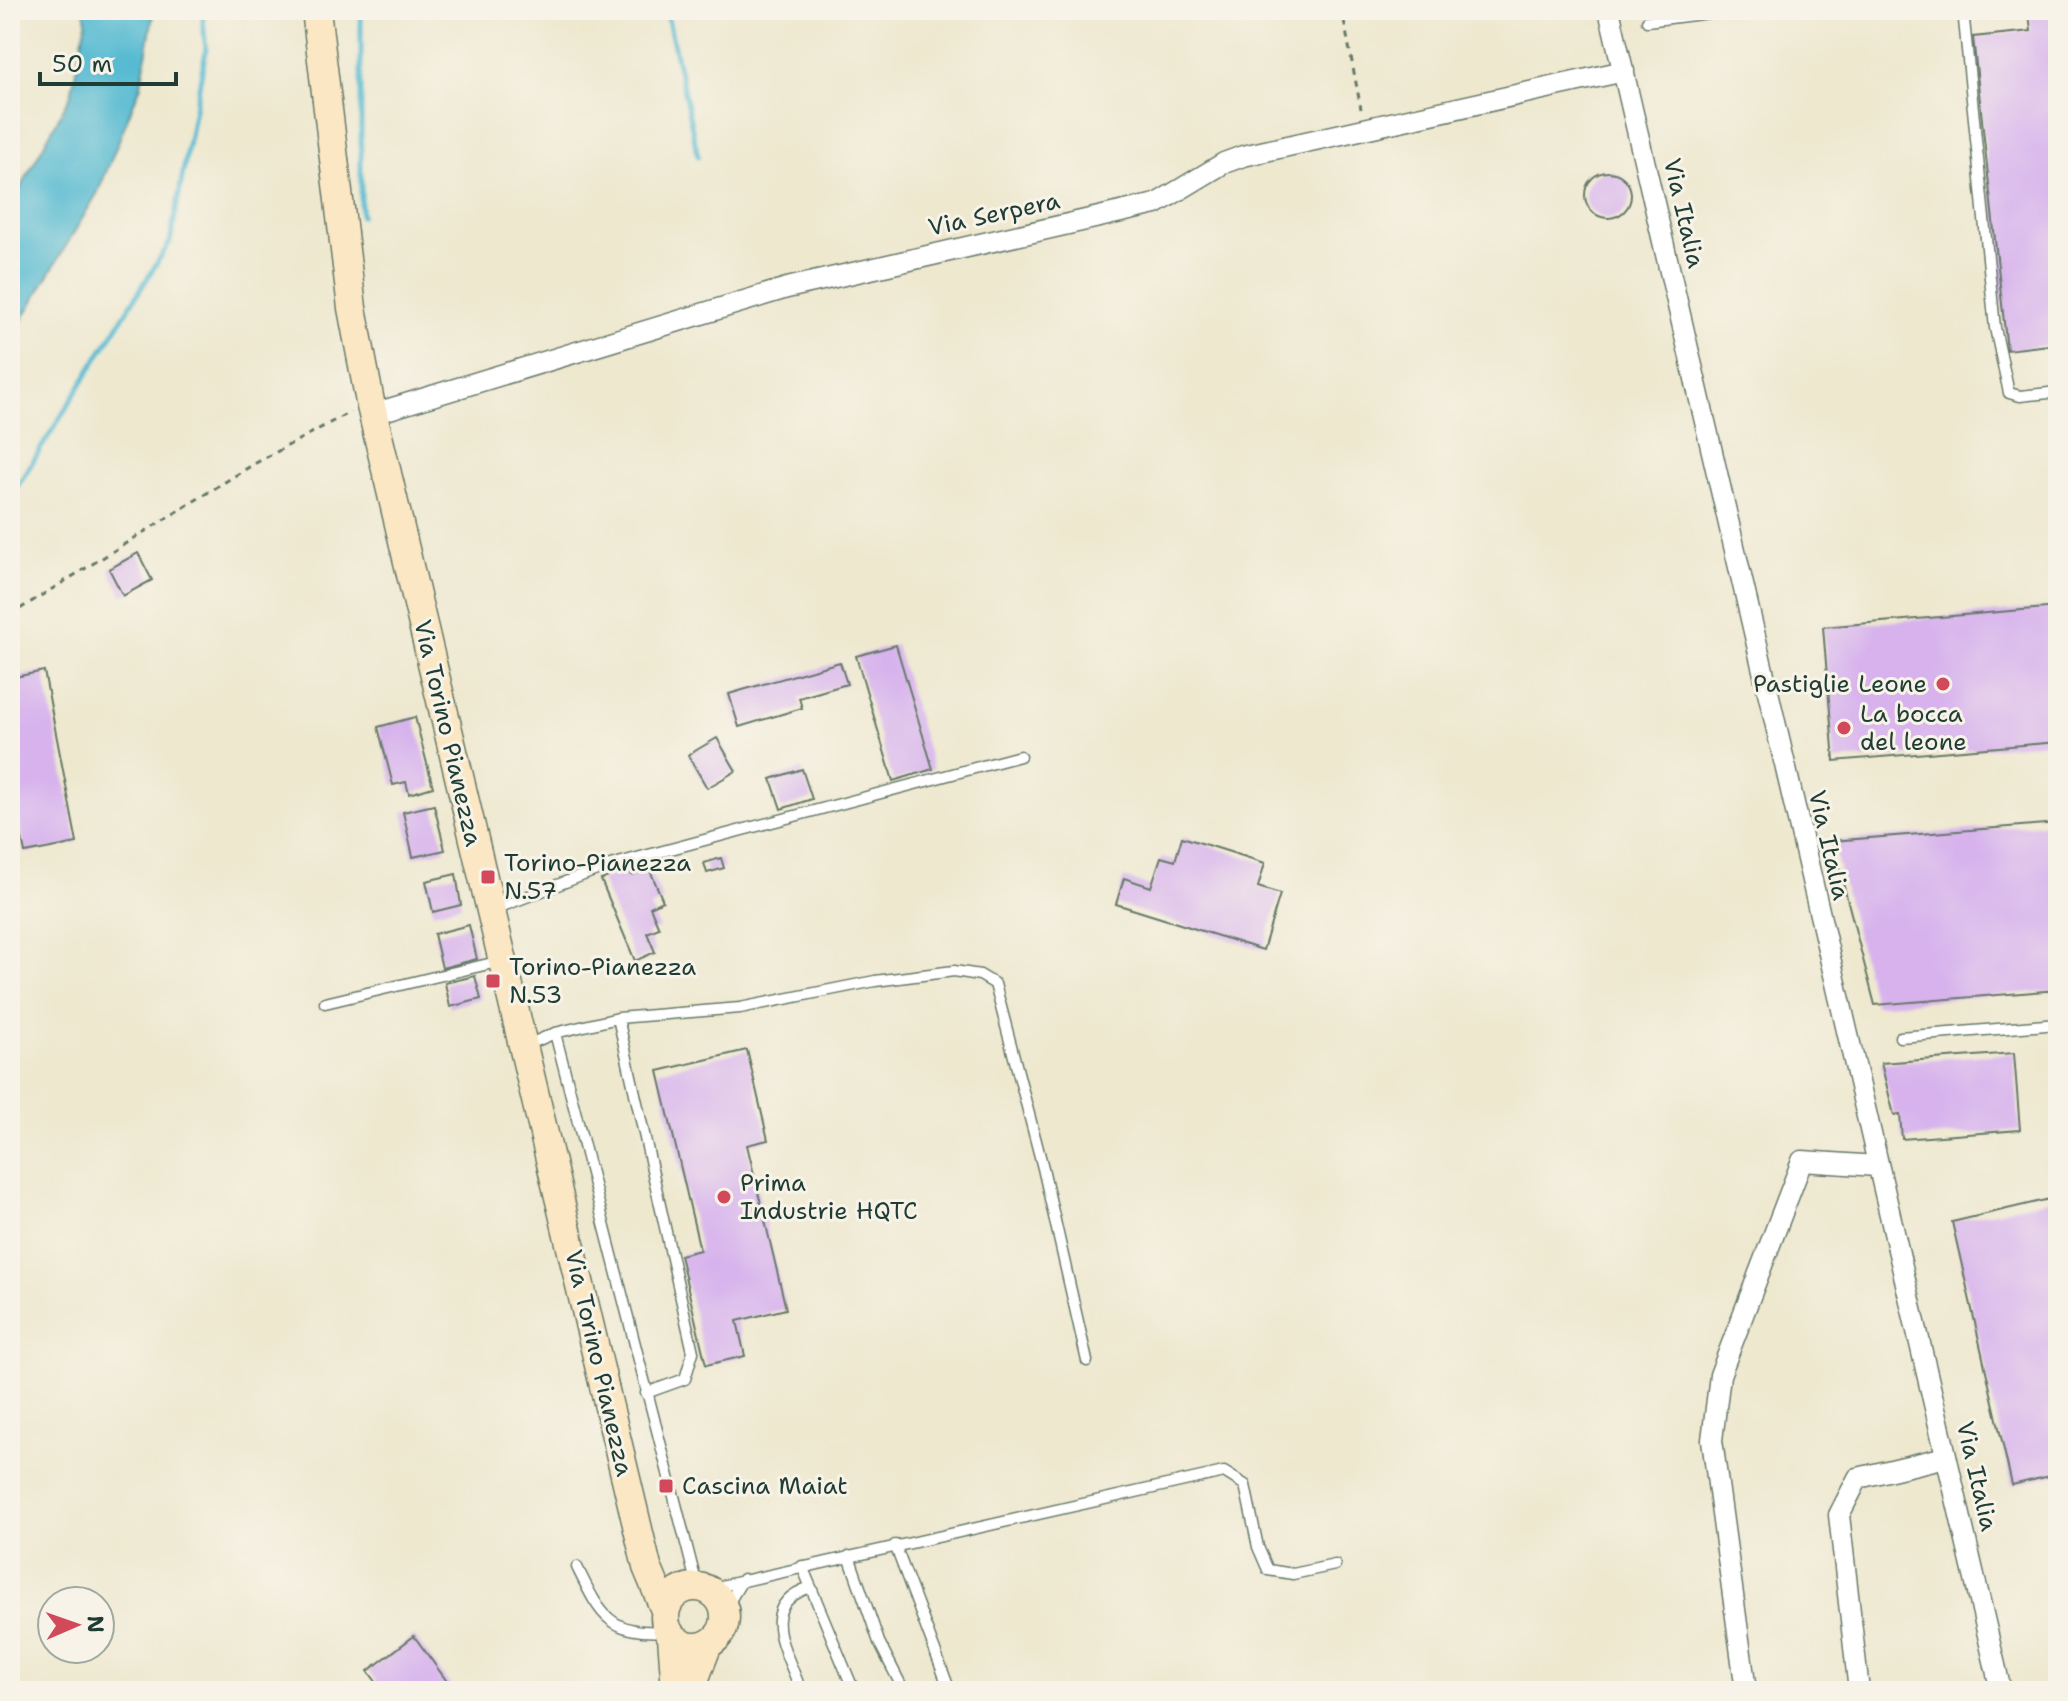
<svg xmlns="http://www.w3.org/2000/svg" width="2068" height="1701" font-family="'Shantell Sans',sans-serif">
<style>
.water{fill:#53b9d1;stroke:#397b82;stroke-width:2}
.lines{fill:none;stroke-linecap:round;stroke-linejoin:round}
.stream{stroke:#53b9d1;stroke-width:5}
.building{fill:#d7b2ed}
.service-casing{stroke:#67796a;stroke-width:13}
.minor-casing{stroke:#67796a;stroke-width:23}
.secondary-casing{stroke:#67796a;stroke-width:31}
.path{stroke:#67796a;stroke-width:3;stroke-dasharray:6 6;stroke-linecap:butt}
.service{stroke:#fff;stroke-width:10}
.minor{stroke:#fff;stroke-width:20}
.secondary{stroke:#fbe7c3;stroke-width:28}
.poi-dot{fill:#d1495b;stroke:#f7f3e8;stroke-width:3}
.labels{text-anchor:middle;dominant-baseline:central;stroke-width:6;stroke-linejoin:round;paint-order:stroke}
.street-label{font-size:24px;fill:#1f3d34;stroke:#f7f3e8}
.poi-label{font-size:24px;fill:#1f3d34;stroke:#f7f3e8;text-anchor:start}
</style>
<rect width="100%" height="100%" fill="#f7f3e8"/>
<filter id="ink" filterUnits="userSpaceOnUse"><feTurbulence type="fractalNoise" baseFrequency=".0125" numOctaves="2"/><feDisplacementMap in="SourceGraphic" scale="16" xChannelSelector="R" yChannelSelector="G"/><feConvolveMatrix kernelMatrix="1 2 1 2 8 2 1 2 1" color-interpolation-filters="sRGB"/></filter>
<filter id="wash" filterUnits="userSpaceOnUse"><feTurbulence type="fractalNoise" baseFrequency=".006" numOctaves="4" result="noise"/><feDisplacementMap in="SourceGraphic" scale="32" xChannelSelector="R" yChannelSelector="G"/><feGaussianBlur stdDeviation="1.8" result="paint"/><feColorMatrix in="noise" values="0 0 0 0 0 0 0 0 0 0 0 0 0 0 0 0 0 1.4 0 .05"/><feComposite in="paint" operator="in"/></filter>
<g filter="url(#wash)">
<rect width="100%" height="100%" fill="#eee8cf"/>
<!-- water -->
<path class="water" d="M84 10H154L141 85 98 192 10 340V207L71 95 86 22Z"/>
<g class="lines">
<!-- stream -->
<path class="stream" d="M666 10 698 156
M361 216V10
M10 498 170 242 206 50 202 10"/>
</g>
<g id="blocks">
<!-- building -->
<path class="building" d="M2058 10V344L2007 350 1973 37 2031 31 2029 13Z
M1585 195a23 23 0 1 1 46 0a23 23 0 1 1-46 0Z
M138 553 152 580 123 596 109 569Z
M2058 607V742L1834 761 1823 627Z
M896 645 933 769 893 781 856 656Z
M840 662 847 684 799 698 802 708 739 727 729 694Z
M44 671 77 843 25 853 10 778V678Z
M415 717 433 787 409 794 406 782 393 785 378 727Z
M717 738 736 771 707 788 688 755Z
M802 769 812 799 781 809 771 779Z
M434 805 445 850 413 857 403 812Z
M2058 823V990L1875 1005 1832 841Z
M1182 837 1265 863 1258 887 1280 894 1263 950 1116 904 1124 878 1151 887 1161 857 1175 861Z
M721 858 724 868 707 873 704 863Z
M629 868 632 875 649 868 663 901 650 907 659 928 647 933 655 952 635 961 601 880Z
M456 874 461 905 433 912 426 881Z
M469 925 477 959 442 968 434 934Z
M475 976 481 999 450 1007 445 983Z
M747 1050 768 1140 747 1145 786 1309 737 1321 745 1356 706 1365 680 1255 700 1250 658 1071Z
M2014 1053 2020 1130 1902 1139 1900 1114 1894 1115 1881 1063Z
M2058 1197V1474L2012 1485 1952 1222Z
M414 1636 454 1691H383L368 1671Z"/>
</g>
</g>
<g filter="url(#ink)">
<use href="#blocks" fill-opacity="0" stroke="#67796a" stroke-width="2"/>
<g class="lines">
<!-- service casing -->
<g class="service-casing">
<path id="service" d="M1963 10 1995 328 2009 393 2020 396 2058 392
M1647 21 1732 10
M492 910 607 866 1020 756
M325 1003 501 961
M618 1018 693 1352 685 1379 646 1393
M555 1033 618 1018 740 1008 875 981 954 971 980 975 995 984 1043 1168 1087 1361
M1900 1037 2058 1024
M527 1045 555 1033 697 1586
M895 1545 950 1691
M849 1556 879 1642 904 1691
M802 1566 854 1691
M577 1567C601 1616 609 1635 668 1631
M708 1589 1224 1472 1245 1485 1258 1547 1268 1570 1293 1574 1335 1565
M725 1609 743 1579
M801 1691C787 1651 754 1605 811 1587"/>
</g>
<!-- minor casing -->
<g class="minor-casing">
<path id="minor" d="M1609 10 2001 1691
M373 414 787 288 1156 204 1224 163 1243 156 1624 71
M1746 1691 1712 1440 1720 1375 1802 1161 1877 1166
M1859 1691 1839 1515 1858 1478 1946 1457"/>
</g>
<!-- secondary casing -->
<g class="secondary-casing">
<path id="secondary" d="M316 10 352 308 370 402 647 1567 665 1610
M665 1617a30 30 0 1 1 60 0a30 30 0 1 1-60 0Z
M672 1636 676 1691
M690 1691 708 1644"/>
</g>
<!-- path -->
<path class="path" d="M1342 10 1361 109
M10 615 254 464 350 412"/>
<!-- service -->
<use href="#service" class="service"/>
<!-- minor -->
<use href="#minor" class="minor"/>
<!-- secondary -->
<use href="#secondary" class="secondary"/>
</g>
</g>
<!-- markers -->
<g class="poi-dot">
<circle cx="1943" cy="684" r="8"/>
<circle cx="1844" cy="728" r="8"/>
<rect x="480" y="869" width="16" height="16" rx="4"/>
<rect x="485" y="973" width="16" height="16" rx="4"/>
<circle cx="724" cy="1197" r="8"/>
<rect x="658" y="1478" width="16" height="16" rx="4"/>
</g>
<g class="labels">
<!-- street labels -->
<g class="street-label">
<text transform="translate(1684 213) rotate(77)">Via Italia</text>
<text transform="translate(994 214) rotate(-12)">Via Serpera</text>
<text transform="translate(448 733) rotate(77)">Via Torino Pianezza</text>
<text transform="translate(1829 845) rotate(77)">Via Italia</text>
<text transform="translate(599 1363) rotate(77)">Via Torino Pianezza</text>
<text transform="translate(1977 1476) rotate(77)">Via Italia</text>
</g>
<!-- poi labels -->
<g class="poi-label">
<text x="1927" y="684" text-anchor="end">Pastiglie Leone</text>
<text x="1860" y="714">La bocca<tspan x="1860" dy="28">del leone</tspan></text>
<text x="504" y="863">Torino-Pianezza<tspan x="504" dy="28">N.57</tspan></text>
<text x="509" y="967">Torino-Pianezza<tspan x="509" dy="28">N.53</tspan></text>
<text x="740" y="1183">Prima<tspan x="740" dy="28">Industrie HQTC</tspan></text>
<text x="682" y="1486">Cascina Maiat</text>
</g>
</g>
<!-- margin -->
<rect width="2068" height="1701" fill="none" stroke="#f7f3e8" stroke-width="40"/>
<!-- north arrow -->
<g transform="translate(76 1625) rotate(88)"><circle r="38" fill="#f7f3e8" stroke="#a1aaa0" stroke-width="2"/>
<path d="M0-6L14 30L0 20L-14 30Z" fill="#d1495b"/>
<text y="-12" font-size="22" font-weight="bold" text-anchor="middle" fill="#1f3d34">N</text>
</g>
<!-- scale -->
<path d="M40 72v12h136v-12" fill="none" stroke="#1f3d34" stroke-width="4"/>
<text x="52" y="72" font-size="24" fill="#1f3d34" stroke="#f7f3e8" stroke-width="6" paint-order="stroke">50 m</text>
</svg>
